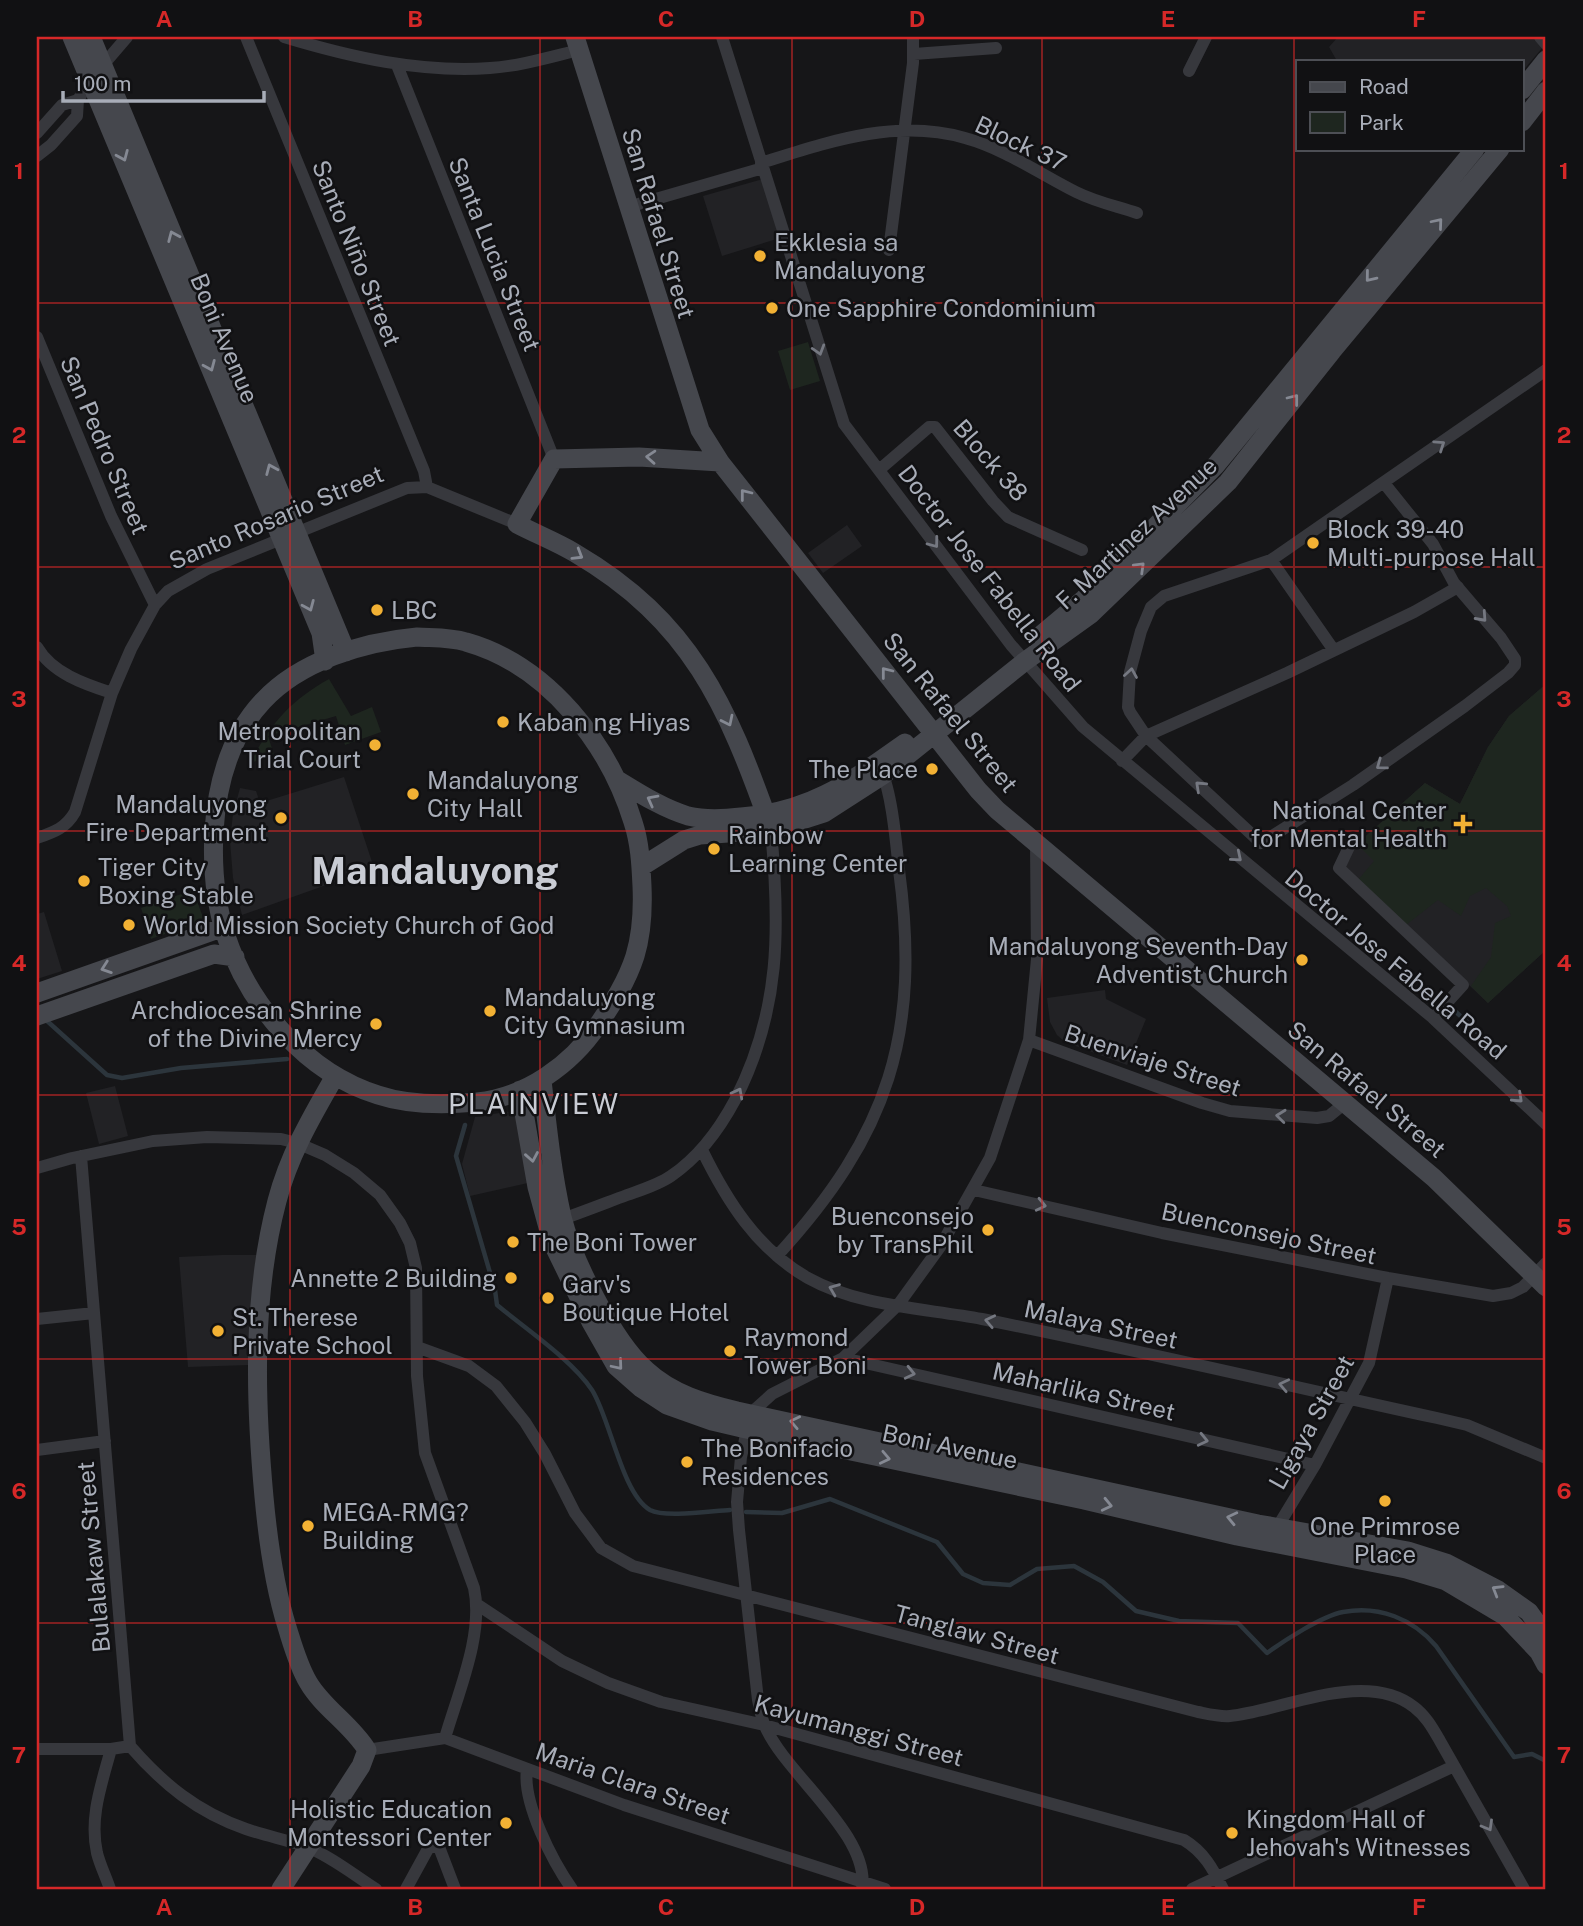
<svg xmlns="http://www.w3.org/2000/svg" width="1583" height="1926" font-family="'Public Sans',sans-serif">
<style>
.built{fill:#222225}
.green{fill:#1e261f}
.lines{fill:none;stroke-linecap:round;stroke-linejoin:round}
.stream{stroke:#2c353c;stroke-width:4.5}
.street{stroke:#37383d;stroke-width:12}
.secondary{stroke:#45474d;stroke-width:19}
.oneway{stroke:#858993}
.oneway2{stroke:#757881}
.grid{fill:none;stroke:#d62828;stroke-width:2;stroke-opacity:0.55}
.poi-dot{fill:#f2b134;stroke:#111113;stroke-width:2.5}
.labels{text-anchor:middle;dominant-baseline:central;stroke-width:5;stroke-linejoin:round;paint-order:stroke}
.street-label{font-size:24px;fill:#a8adb8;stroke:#111113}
.poi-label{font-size:24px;fill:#a8adb8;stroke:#111113;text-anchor:start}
.quarter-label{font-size:28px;letter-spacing:2px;fill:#c9ccd4;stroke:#111113}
.town-label{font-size:38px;font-weight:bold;fill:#c9ccd4;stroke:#111113}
.neatline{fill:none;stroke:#d62828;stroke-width:2.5}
.grid-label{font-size:23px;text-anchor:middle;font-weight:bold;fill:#d62828}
</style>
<rect width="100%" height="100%" fill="#161618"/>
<!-- built -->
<path class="built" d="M1338 37H1533L1543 47 1522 72V61H1337L1329 47Z
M763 179 780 238 722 256 703 196Z
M847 525 862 546 823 573 808 553Z
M1546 684V950L1488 1003 1338 861 1425 783 1460 804 1488 747 1509 716Z
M344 777 374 868 242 915 233 878 230 841 233 814 240 788 256 791 260 803Z
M44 912 62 971 37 979V914Z
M1105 990 1106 999 1146 1019 1127 1065 1065 1042 1057 1035 1050 1022 1047 998Z
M115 1086 128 1136 99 1144 86 1093Z
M517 1110 532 1182 470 1196 462 1164 475 1117Z
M222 1255H260L249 1365 188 1367 179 1257Z"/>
<!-- green -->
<path class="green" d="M808 342 820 381 790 390 778 351Z
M329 679 351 716 372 707 381 732 345 745 336 716 268 736 274 755 250 763C271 723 290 701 329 679Z
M1546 684V950L1488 1003 1471 986 1491 957 1495 923 1511 916 1507 906 1486 888 1470 896 1461 916 1438 900 1406 925 1358 880 1374 861 1357 844 1425 783 1460 804 1488 747 1509 716Z
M193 890 204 920 151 939 141 908Z"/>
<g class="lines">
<!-- stream -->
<path class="stream" d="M1456 1012 1468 1023
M46 1020 107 1075 122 1078 181 1068 287 1059
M1476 1031 1497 1051
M465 1125 456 1156 495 1290 497 1305C526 1329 572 1360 592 1390 610 1418 622 1494 650 1510 665 1518 711 1511 730 1510
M746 1512 782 1513 830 1499 937 1542 963 1574 983 1583 1010 1585 1037 1569 1074 1566 1103 1582 1136 1611 1179 1621 1238 1623 1267 1653C1285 1640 1322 1616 1343 1612 1379 1605 1413 1619 1436 1646L1514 1757 1532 1754 1546 1761"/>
<!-- street -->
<path class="street" d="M246 37 424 471 427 487
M284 37C350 57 420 73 490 68 520 66 550 57 579 50
M722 37 844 424 1011 645 1083 727 1433 1018 1546 1124
M1540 37 1546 44
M914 54 996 48
M397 65 554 459
M1189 71 1206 37
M37 133 62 105 78 100
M37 156 51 145 77 116 78 100 91 79 127 37
M761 163C828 142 895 118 965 138 1005 149 1040 174 1076 192 1096 202 1116 206 1137 213
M628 207 763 168
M889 250 913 63V37
M37 337 111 516 155 605
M879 470 929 427H935L993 501 1008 517 1082 550
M1384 483 1433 544 1454 583 1501 638 1515 659V665L1508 673 1465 706 1353 785 1261 843 1146 736 1130 712 1128 707 1130 672 1141 631 1151 607 1164 596 1271 560 1546 370
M1271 560 1333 649
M37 647C52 673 84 684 112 693
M1122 761 1146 736 1287 673 1414 612 1458 587
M37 838C54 832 66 828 75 812L112 693 131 649 155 605 168 591 207 569 407 488 427 487 517 524
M1349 847 1339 868 1463 985 1433 1018
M1029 1040 1202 1103 1230 1111 1317 1118 1329 1116 1345 1103
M702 1150C727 1201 757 1249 808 1278 860 1307 924 1308 982 1319 1134 1349 1285 1385 1437 1418L1467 1425 1546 1458
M81 1156 130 1746C163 1784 197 1812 246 1829 266 1836 288 1840 307 1847 332 1857 354 1875 376 1889
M37 1168 72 1158 153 1141 207 1137 281 1139 297 1143 325 1155 354 1173 380 1195 400 1223 410 1243 416 1268 417 1376 425 1453 474 1588C484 1634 458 1693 445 1738
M974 1190 1162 1233 1388 1278 1493 1296 1511 1293 1523 1287 1546 1263
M557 1221C580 1213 603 1204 627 1195 641 1190 658 1185 671 1176 699 1157 719 1130 735 1100 781 1011 780 927 771 830
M777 1256C889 1134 921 1033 899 870 896 843 892 793 881 770
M37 1319 94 1313
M417 1347 469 1366 496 1386 525 1422 545 1454 575 1513 601 1548 633 1566 1198 1712C1208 1714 1220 1717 1230 1716 1285 1710 1365 1669 1414 1707 1426 1716 1433 1729 1440 1741L1524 1889
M843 1358 1315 1465
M37 1450 105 1441
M1275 1531 1315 1465 1369 1363 1388 1278
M478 1605 562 1661 608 1683 661 1702 764 1725 1184 1840C1204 1852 1213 1869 1223 1889
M37 1749H111L130 1746
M367 1750 445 1738 624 1805 885 1889
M527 1769C522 1803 553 1862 572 1889
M110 1889C106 1877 100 1865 97 1853 89 1817 102 1783 111 1749
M406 1889 429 1847H439L455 1889
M862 1889C871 1835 785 1774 765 1726 761 1718 760 1709 758 1700L739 1530 737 1502 741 1457 751 1413 772 1394 843 1358 898 1305 940 1247 990 1158 1029 1040 1037 959 1036 845
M1192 1889 1454 1766"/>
<!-- secondary -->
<path class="secondary" d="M72 37 321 633 325 661
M91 37 346 652
M575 37 700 430 720 462 978 790 997 810 1434 1178 1546 1287
M1522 90 1546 60
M1522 122 1546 91
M720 462 639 457 554 459 517 524C536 534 557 542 575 553 691 621 727 705 770 826
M1041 635 1084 599 1216 465 1475 149
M417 637C433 638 450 637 466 642 548 665 609 744 633 822 640 843 641 865 642 886 643 909 642 933 635 956 627 981 613 1003 598 1025 571 1065 526 1097 477 1102 445 1105 408 1105 378 1095 307 1073 249 1006 226 936 215 902 212 867 214 831 217 783 229 737 263 701 300 661 363 642 417 637Z
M616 779C639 793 662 808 688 816 705 820 724 819 741 817 811 812 850 782 905 743
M641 867 684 840 700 835 771 830 824 813 883 775 1024 662 1091 614 1228 482 1332 351 1500 149
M37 993 224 927
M37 1016 214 954 235 957
M542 1080C547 1125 552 1173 562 1217 573 1260 613 1341 646 1370 672 1394 704 1403 737 1411L1258 1524 1408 1551 1446 1563 1498 1590 1529 1612 1546 1636
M520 1090 537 1187 552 1242 591 1322 616 1366 641 1388 667 1405 712 1421 746 1429 1084 1500 1237 1536 1406 1569 1446 1581 1505 1616 1539 1652 1546 1665
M281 1889 361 1766 367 1750C351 1724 323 1708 308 1682 298 1665 293 1646 287 1627 274 1585 268 1541 264 1497 255 1400 252 1296 277 1201 289 1155 312 1116 335 1076"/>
</g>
<!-- one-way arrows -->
<defs><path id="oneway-chevron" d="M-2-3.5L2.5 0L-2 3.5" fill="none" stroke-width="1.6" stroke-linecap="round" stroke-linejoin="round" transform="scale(1.75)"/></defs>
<g class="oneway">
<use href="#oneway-chevron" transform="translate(123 156) rotate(67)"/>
<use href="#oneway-chevron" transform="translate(1438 223) rotate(-50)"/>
<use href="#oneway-chevron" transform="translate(173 236) rotate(-113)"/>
<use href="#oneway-chevron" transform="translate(1370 277) rotate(129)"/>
<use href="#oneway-chevron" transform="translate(210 366) rotate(67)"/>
<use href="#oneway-chevron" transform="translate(1294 399) rotate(-52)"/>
<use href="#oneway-chevron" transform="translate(651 457) rotate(-176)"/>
<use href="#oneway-chevron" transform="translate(271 469) rotate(-113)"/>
<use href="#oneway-chevron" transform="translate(745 494) rotate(-128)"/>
<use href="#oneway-chevron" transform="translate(578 555) rotate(31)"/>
<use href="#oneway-chevron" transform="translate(1140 567) rotate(-44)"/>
<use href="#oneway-chevron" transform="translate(309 606) rotate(67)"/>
<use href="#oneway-chevron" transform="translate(886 672) rotate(-128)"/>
<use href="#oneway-chevron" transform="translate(728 721) rotate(64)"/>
<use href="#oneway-chevron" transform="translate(652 800) rotate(-152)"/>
<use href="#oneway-chevron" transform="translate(106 968) rotate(161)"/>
<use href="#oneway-chevron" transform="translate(532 1157) rotate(80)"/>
<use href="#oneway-chevron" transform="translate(618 1365) rotate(50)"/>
<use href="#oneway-chevron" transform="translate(795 1422) rotate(-168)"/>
<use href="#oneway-chevron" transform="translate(885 1458) rotate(12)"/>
<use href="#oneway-chevron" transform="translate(1107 1505) rotate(13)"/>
<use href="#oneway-chevron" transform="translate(1232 1518) rotate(-167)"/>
<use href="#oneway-chevron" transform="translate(1497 1590) rotate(-149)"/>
</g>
<g class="oneway2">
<use href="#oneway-chevron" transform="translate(819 350) rotate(73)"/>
<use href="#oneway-chevron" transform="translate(1440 445) rotate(-34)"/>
<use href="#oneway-chevron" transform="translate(934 543) rotate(53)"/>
<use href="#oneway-chevron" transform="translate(1482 617) rotate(48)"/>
<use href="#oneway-chevron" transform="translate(1131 673) rotate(-81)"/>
<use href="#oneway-chevron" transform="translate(1381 765) rotate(144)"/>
<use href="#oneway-chevron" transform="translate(1200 786) rotate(-137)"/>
<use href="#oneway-chevron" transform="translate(1237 857) rotate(40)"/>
<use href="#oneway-chevron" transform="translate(738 1093) rotate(-62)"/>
<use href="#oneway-chevron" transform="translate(1518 1098) rotate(43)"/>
<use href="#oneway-chevron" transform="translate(1281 1116) rotate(-174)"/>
<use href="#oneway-chevron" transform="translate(1041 1205) rotate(13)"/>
<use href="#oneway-chevron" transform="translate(834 1289) rotate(-158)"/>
<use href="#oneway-chevron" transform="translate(990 1321) rotate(-168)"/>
<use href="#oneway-chevron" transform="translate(910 1373) rotate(13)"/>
<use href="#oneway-chevron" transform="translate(1284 1385) rotate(-168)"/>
<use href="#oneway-chevron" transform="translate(1203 1440) rotate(13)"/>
<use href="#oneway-chevron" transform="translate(1488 1826) rotate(60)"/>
</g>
<!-- grid -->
<path class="grid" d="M290 37V1889M540 37V1889M792 37V1889M1042 37V1889M1294 37V1889M37 303H1546M37 567H1546M37 831H1546M37 1095H1546M37 1359H1546M37 1623H1546"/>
<!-- markers -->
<g class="poi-dot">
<circle cx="760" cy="256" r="7"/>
<circle cx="772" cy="308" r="7"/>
<circle cx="1313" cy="543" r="7"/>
<circle cx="377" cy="610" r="7"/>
<circle cx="503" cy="722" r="7"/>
<circle cx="375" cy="745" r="7"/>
<circle cx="932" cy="769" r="7"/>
<circle cx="413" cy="794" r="7"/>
<circle cx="281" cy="818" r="7"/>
<path d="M1459.5 813.5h7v7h7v7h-7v7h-7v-7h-7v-7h7z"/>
<circle cx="714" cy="849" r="7"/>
<circle cx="84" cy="881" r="7"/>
<circle cx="129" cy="925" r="7"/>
<circle cx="1302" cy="960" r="7"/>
<circle cx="490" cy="1011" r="7"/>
<circle cx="376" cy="1024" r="7"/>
<circle cx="988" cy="1230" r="7"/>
<circle cx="513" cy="1242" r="7"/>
<circle cx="511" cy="1278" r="7"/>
<circle cx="548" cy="1298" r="7"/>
<circle cx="218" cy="1331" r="7"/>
<circle cx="730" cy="1351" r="7"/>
<circle cx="687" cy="1462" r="7"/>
<circle cx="1385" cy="1501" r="7"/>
<circle cx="308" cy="1526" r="7"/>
<circle cx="506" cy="1823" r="7"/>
<circle cx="1232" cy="1833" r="7"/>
</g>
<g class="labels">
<!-- street labels -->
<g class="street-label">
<text transform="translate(1021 143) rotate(25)">Block 37</text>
<text transform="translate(659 223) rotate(73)">San Rafael Street</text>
<text transform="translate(357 253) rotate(68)">Santo Niño Street</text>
<text transform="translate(495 254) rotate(68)">Santa Lucia Street</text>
<text transform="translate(225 338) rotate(67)">Boni Avenue</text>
<text transform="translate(105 445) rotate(67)">San Pedro Street</text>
<text transform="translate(991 460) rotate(49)">Block 38</text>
<text transform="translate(276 517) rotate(-23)">Santo Rosario Street</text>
<text transform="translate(1136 533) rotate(-43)">F. Martinez Avenue</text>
<text transform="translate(990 578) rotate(52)">Doctor Jose Fabella Road</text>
<text transform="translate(951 712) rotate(51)">San Rafael Street</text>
<text transform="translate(1396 964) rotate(40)">Doctor Jose Fabella Road</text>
<text transform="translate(1153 1060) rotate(18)">Buenviaje Street</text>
<text transform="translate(1367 1089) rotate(40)">San Rafael Street</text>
<text transform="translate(1269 1233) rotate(12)">Buenconsejo Street</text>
<text transform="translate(1101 1324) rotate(12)">Malaya Street</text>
<text transform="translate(1084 1391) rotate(13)">Maharlika Street</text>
<text transform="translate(1311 1422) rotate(-61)">Ligaya Street</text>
<text transform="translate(950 1446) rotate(12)">Boni Avenue</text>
<text transform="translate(93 1557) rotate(-95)">Bulalakaw Street</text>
<text transform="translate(977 1634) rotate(15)">Tanglaw Street</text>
<text transform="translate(859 1730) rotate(15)">Kayumanggi Street</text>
<text transform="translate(633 1783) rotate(19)">Maria Clara Street</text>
</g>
<!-- poi labels -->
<g class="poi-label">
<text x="774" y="242">Ekklesia sa<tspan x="774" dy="28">Mandaluyong</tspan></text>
<text x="786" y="308">One Sapphire Condominium</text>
<text x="1327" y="529">Block 39-40<tspan x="1327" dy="28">Multi-purpose Hall</tspan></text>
<text x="391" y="610">LBC</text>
<text x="517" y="722">Kaban ng Hiyas</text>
<text x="361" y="731" text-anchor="end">Metropolitan<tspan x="361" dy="28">Trial Court</tspan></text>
<text x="918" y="769" text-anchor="end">The Place</text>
<text x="427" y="780">Mandaluyong<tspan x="427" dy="28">City Hall</tspan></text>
<text x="267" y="804" text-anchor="end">Mandaluyong<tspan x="267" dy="28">Fire Department</tspan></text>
<text x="1447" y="810" text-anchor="end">National Center<tspan x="1447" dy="28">for Mental Health</tspan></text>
<text x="728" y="835">Rainbow<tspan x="728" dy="28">Learning Center</tspan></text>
<text x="98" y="867">Tiger City<tspan x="98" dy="28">Boxing Stable</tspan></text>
<text x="143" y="925">World Mission Society Church of God</text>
<text x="1288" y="946" text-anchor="end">Mandaluyong Seventh-Day<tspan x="1288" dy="28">Adventist Church</tspan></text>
<text x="504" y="997">Mandaluyong<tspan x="504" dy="28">City Gymnasium</tspan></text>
<text x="362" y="1010" text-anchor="end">Archdiocesan Shrine<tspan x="362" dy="28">of the Divine Mercy</tspan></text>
<text x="974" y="1216" text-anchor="end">Buenconsejo<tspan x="974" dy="28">by TransPhil</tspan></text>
<text x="527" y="1242">The Boni Tower</text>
<text x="497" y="1278" text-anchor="end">Annette 2 Building</text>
<text x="562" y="1284">Garv's<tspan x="562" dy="28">Boutique Hotel</tspan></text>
<text x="232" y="1317">St. Therese<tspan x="232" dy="28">Private School</tspan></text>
<text x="744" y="1337">Raymond<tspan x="744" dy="28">Tower Boni</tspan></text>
<text x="701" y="1448">The Bonifacio<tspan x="701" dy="28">Residences</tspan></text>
<text x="322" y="1512">MEGA-RMG?<tspan x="322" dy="28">Building</tspan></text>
<text x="1385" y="1526" text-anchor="middle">One Primrose<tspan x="1385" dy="28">Place</tspan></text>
<text x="492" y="1809" text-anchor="end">Holistic Education<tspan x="492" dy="28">Montessori Center</tspan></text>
<text x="1246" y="1819">Kingdom Hall of<tspan x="1246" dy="28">Jehovah's Witnesses</tspan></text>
</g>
<!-- quarter labels -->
<g class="quarter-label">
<text x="534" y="1103">PLAINVIEW</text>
</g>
<!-- town labels -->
<g class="town-label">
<text x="435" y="870">Mandaluyong</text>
</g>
</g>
<!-- border -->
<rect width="1583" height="1926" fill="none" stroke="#111113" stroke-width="77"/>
<!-- legend -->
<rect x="1296" y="60" width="228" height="91" fill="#111113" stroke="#4d4f55" stroke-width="2"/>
<rect x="1310" y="82" width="35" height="10" fill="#45474d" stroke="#4d4f55" stroke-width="2"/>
<text x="1359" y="94" font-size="21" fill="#a8adb8">Road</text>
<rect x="1310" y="112" width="35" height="21" fill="#1e261f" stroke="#4d4f55" stroke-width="2"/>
<text x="1359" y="130" font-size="21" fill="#a8adb8">Park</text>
<!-- scale -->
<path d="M63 91v10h201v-10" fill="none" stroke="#a8adb8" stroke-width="3.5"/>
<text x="74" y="91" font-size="21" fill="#a8adb8" stroke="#111113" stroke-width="5" paint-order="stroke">100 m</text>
<rect x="38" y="38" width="1506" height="1850" class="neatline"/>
<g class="grid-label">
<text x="164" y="27">A</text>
<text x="415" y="27">B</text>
<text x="666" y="27">C</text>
<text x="917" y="27">D</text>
<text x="1168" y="27">E</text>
<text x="1419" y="27">F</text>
<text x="19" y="179">1</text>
<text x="1564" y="179">1</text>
<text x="19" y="443">2</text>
<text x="1564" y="443">2</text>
<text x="19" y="707">3</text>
<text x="1564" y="707">3</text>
<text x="19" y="971">4</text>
<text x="1564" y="971">4</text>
<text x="19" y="1235">5</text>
<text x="1564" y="1235">5</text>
<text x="19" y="1499">6</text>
<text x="1564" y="1499">6</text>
<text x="19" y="1763">7</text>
<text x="1564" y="1763">7</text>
<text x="164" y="1915">A</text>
<text x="415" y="1915">B</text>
<text x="666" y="1915">C</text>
<text x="917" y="1915">D</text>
<text x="1168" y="1915">E</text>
<text x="1419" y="1915">F</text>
</g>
</svg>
